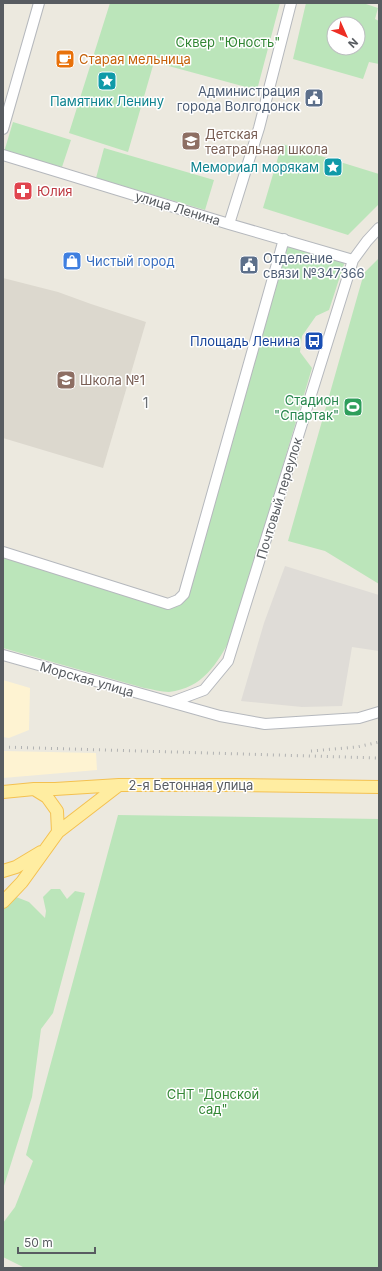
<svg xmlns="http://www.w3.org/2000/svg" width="382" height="1271" font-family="Inter,sans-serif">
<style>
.commercial{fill:#fef3d2}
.industrial{fill:#dfdcd7}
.education{fill:#dcd8ce}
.green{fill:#bbe5ba;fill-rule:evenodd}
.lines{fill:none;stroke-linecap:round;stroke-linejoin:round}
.minor-casing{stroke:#b5b8bd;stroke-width:12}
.major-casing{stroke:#f4c150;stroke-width:14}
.minor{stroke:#fff;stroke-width:10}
.major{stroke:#ffeda1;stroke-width:12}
.rail{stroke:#b1b2b2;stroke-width:3;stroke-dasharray:1 5;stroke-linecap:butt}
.labels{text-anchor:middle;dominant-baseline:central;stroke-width:3;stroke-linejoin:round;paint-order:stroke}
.park-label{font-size:13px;fill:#328634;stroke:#fff}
.food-label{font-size:13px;fill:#c56008;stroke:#fff;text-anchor:start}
.service-label{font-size:13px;fill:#4e5e75;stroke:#fff;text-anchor:end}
.culture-label{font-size:13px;fill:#0d838f;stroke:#fff}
.education-label{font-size:13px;fill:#785e54;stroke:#fff;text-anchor:start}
.health-label{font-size:13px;fill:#be3a42;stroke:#fff;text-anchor:start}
.street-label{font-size:13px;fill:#585c61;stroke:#fff}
.shop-label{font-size:13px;fill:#366cbe;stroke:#fff;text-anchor:start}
.transit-label{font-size:13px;fill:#164399;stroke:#fff;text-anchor:end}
.leisure-label{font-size:13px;fill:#27864d;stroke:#fff;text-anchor:end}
.neighbourhood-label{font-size:14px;letter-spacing:1px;fill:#696e73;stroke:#fff}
</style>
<rect width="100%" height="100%" fill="#ece9df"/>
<!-- commercial -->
<path class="commercial" d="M3 680 30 688 29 730 9 738 3 737Z
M3 751 96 753 97 770 3 778Z"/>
<!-- industrial -->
<path class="industrial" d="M285 566 379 595V651L352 647 342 706 302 707 241 701 264 623Z"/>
<!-- education -->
<path class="education" d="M3 278 58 292 91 304 146 322 103 468 3 438Z"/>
<!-- green -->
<path class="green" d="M110 3H280L257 90 154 62 128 152 69 133Z
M306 3H363L378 8 375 19 379 21V64L369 62 363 79 293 59ZM334 24H358V48H334Z
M13 122 71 140 62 167 4 152Z
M282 144 379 174V204L348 235 263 208Z
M104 148 214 180 205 210 96 178Z
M288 245 345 261 329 310 316 316 302 336 300 352 312 368 232 636C217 664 203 688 169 692 161 692 152 689 144 688L3 648V556L166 607 179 606 186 597Z
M379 258V584L325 551 288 541 364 273Z
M118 815 379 819V1268H25L3 1257V1223L15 1207 33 1161 26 1155Z
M51 889H60L67 899 75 891 85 893 53 1013 41 1029 32 1097 3 1189V906H8L11 895 29 902 45 918 46 911 43 897Z"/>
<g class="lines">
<!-- minor casing -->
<g class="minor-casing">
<path id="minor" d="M3 129 39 3
M3 155 229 224 353 260
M229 224 259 128 291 3
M3 552 168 604 178 600 184 594 284 239
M3 655 220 716 265 724 359 718 379 712
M172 702 204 690 228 661 353 260 367 241 379 228"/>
</g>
<!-- major casing -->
<g class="major-casing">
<path id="major" d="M3 792 34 789H55L119 785H235L379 787
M58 832 119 785
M3 871 16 867 41 852
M3 902 22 882 58 832 57 811 47 797 34 789"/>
</g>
<!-- minor -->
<use href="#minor" class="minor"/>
<!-- major -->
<use href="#major" class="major"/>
<!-- rail -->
<path class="rail" d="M3 747 379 758
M311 751 357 747 379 742"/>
</g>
<!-- icons -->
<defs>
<g id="cafe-square" transform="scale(1)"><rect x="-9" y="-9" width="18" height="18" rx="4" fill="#e8710a" stroke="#fff"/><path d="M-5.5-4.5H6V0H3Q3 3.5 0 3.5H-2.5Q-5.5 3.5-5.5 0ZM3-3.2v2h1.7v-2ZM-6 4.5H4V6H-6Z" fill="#fff"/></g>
<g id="sight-square" transform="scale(1)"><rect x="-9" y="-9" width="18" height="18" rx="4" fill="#0f9aa8" stroke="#fff"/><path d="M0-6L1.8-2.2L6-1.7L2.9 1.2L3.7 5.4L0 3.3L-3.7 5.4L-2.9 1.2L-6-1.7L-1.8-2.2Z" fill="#fff"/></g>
<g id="civic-square" transform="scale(1)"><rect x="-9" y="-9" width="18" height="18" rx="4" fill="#5c6f8a" stroke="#fff"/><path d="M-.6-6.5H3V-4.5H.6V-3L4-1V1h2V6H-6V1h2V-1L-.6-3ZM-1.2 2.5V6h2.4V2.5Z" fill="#fff"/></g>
<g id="school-square" transform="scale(1)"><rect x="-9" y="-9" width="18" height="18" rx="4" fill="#8d6e63" stroke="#fff"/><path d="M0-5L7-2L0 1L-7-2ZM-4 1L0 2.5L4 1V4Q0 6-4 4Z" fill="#fff"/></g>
<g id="pharmacy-square" transform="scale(1)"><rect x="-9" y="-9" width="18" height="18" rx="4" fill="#e0444e" stroke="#fff"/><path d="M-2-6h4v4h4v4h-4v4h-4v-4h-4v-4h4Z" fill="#fff"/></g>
<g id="shop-square" transform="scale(1)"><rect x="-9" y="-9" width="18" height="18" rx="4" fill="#3f7fe0" stroke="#fff"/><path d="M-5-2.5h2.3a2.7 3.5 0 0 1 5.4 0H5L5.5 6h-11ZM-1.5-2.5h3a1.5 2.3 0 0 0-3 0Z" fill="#fff"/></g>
<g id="bus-square" transform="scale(1)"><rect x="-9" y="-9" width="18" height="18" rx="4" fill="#1a4fb4" stroke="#fff"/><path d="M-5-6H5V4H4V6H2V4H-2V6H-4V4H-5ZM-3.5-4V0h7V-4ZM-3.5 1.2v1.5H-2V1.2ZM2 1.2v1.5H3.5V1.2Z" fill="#fff"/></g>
<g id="stadium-square" transform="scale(1)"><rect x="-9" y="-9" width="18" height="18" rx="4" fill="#2e9e5b" stroke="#fff"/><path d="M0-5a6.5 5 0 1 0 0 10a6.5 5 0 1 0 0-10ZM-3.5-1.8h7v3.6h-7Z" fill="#fff"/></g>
</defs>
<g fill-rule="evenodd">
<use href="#cafe-square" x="65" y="59"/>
<use href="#sight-square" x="107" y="81"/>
<use href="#civic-square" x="314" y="98"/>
<use href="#school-square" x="191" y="141"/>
<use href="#sight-square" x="333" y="167"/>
<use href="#pharmacy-square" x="23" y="191"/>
<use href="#shop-square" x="72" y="261"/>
<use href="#civic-square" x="249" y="265"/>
<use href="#bus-square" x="314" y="341"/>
<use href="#school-square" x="66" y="380"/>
<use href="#stadium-square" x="353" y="407"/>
</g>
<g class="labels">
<!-- park labels -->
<g class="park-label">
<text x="228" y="42">Сквер "Юность"</text>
<text x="213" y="1094">СНТ "Донской<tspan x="213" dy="15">сад"</tspan></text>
</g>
<!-- food labels -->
<g class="food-label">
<text x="79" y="59">Старая мельница</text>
</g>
<!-- service labels -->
<g class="service-label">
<text x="300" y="91">Администрация<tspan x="300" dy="15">города Волгодонск</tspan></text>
<text x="263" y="258" text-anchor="start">Отделение<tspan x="263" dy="15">связи №347366</tspan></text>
</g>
<!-- culture labels -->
<g class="culture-label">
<text x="107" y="101">Памятник Ленину</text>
<text x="319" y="167" text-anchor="end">Мемориал морякам</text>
</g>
<!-- education labels -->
<g class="education-label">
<text x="205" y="134">Детская<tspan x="205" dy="15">театральная школа</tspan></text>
<text x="80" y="380">Школа №1</text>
</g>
<!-- health labels -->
<g class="health-label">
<text x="37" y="191">Юлия</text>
</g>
<!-- street labels -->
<g class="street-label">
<text transform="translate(178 208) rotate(17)">улица Ленина</text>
<text transform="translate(279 498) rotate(-73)">Почтовый переулок</text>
<text transform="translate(87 679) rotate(16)">Морская улица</text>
<text x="191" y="785">2-я Бетонная улица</text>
</g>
<!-- shop labels -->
<g class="shop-label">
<text x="86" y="261">Чистый город</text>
</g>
<!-- transit labels -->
<g class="transit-label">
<text x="300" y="341">Площадь Ленина</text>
</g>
<!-- leisure labels -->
<g class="leisure-label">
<text x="339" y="400">Стадион<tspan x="339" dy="15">"Спартак"</tspan></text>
</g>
<!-- neighbourhood labels -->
<g class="neighbourhood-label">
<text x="146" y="402">1</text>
</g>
</g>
<!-- border -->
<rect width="382" height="1271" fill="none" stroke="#585c61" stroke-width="8"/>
<!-- north arrow -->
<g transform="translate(346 36) rotate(135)"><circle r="19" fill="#ffffff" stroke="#bcbec0"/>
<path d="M0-3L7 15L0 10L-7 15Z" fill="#ed2e24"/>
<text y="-6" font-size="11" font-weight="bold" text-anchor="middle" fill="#585c61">N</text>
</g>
<!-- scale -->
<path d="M18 1247v6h77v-6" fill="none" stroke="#585c61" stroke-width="2"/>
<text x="24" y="1247" font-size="12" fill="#585c61" stroke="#ffffff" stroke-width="3" paint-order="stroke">50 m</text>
</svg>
